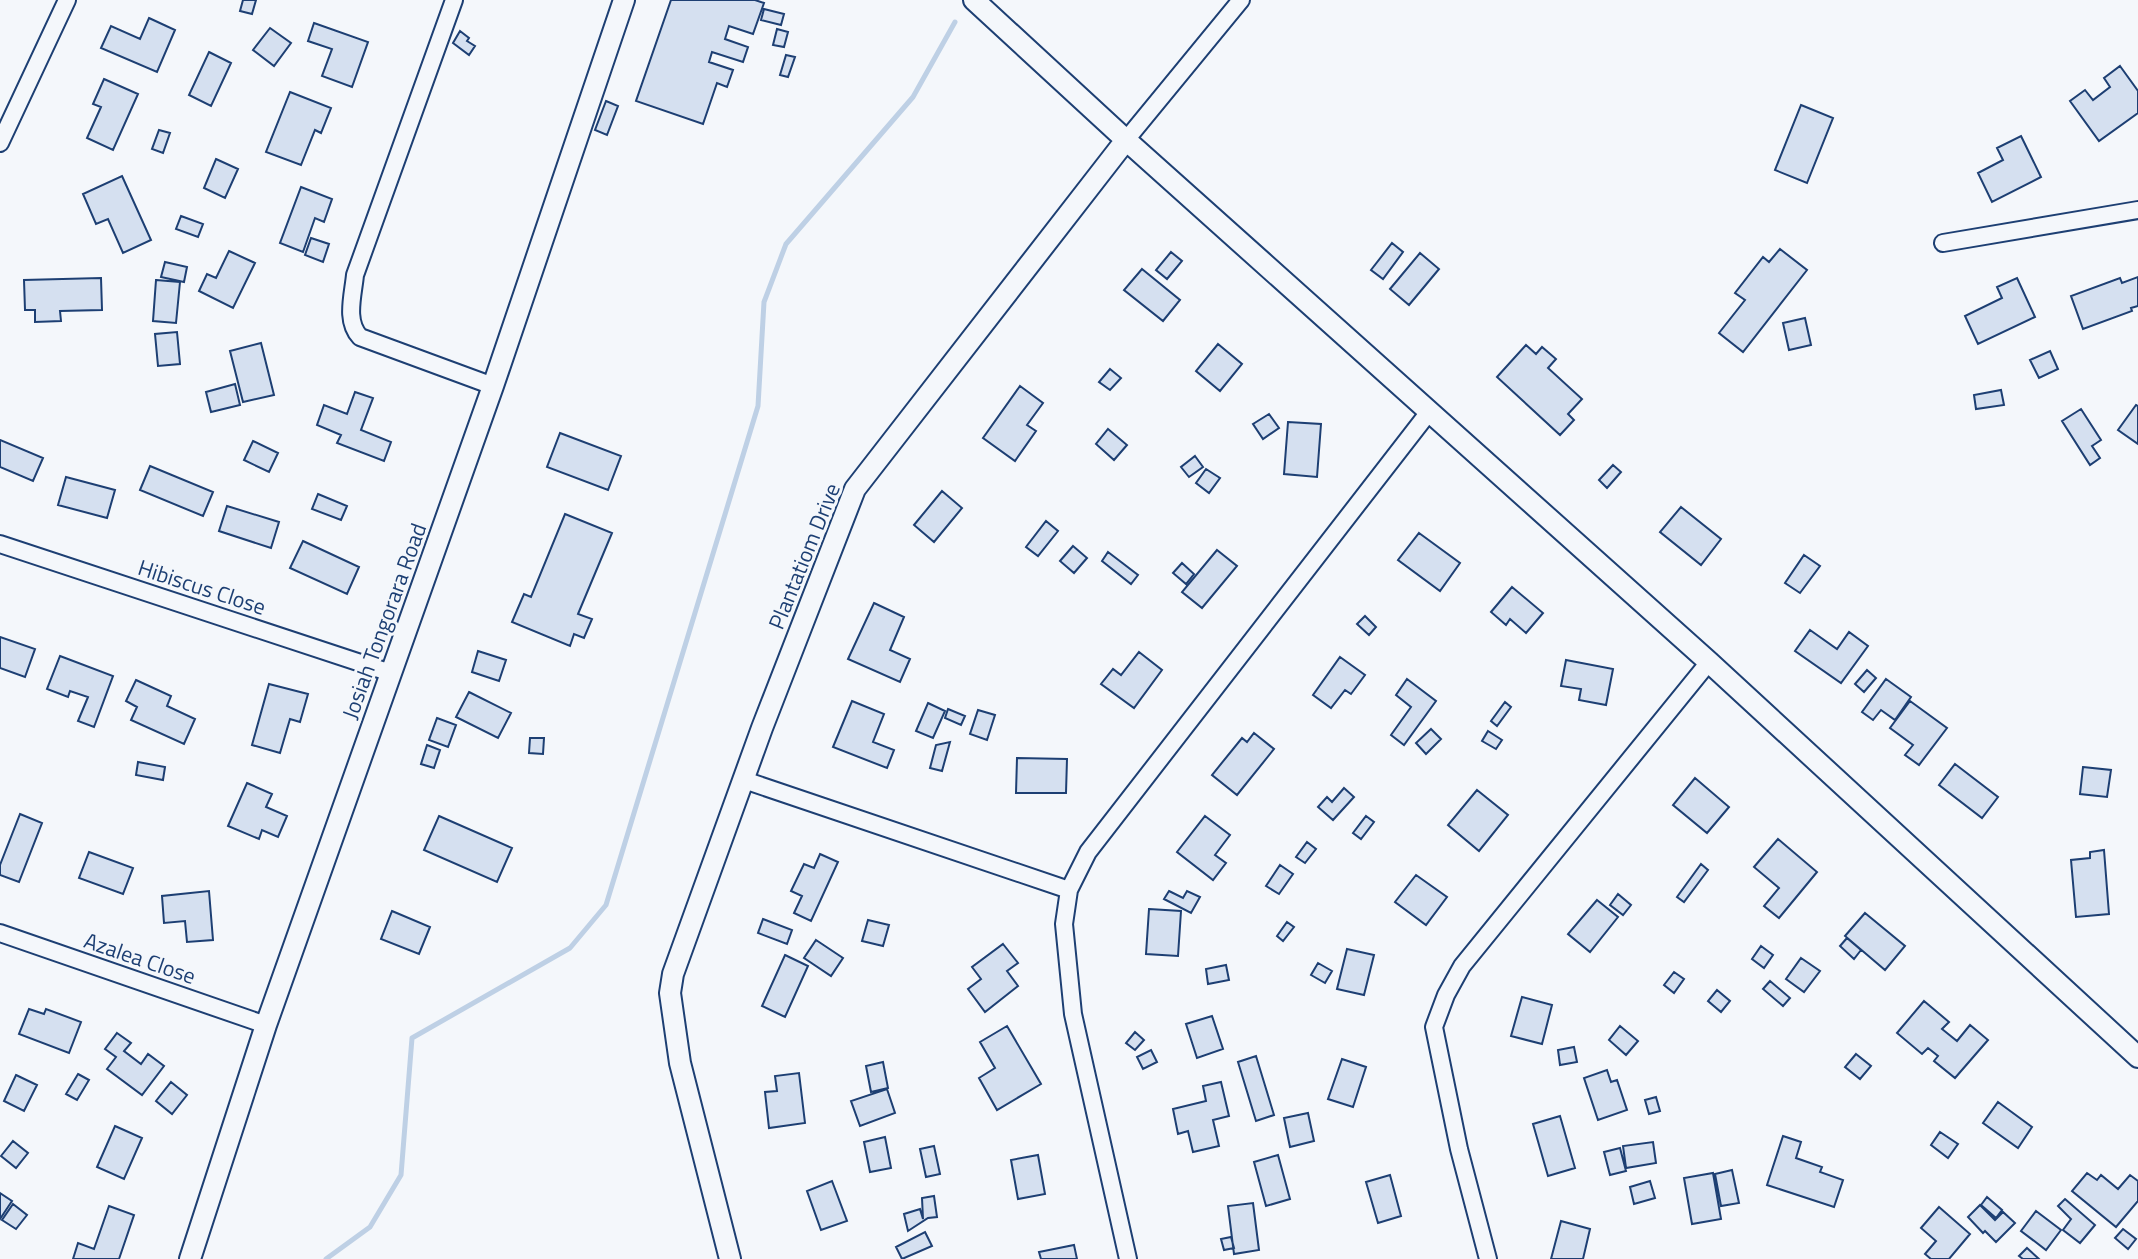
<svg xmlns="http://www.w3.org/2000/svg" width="2138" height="1259" font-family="'Titillium Web',sans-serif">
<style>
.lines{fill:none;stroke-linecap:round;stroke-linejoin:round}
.stream{stroke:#bed0e5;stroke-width:5}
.building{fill:#d5e0f0;stroke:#1d3f73;stroke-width:2}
.minor-casing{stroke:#1d3f73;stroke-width:20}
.tertiary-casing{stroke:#1d3f73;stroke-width:24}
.minor{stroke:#f4f7fb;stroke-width:16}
.tertiary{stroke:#f4f7fb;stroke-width:20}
.labels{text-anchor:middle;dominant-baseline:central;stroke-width:6;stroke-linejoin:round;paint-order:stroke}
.street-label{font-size:22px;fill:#1d3f73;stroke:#f4f7fb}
</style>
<rect width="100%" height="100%" fill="#f4f7fb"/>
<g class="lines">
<!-- stream -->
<path class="stream" d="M326 1259 370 1227 401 1175 412 1038 570 948 606 905 758 406 764 302 786 244 913 97 955 22"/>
</g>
<!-- building -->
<path class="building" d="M243 0H256L252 14 240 11Z
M671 0H755L764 3 753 34 729 26 725 39 748 47 743 62 712 52 709 62 733 70 727 87 717 83 703 124 636 101Z
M764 9 784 14 781 25 761 20Z
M149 18 175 30 157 72 101 48 111 26 140 39Z
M314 23 368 42 352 87 322 76 332 49 308 41Z
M270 28 291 43 274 66 253 50Z
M777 29 788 32 784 47 773 45Z
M460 31 469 38 467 41 475 46 469 55 453 43Z
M209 52 231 63 211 106 189 95Z
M786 55 795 57 788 77 780 75Z
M2120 66 2138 91V113L2099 141 2070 101 2085 90 2093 100 2110 87 2104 78Z
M104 79 138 94 113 150 87 138 101 107 93 104Z
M290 92 331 108 321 133 315 130 301 165 266 152Z
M606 101 618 106 607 135 595 130Z
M1801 105 1833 118 1807 183 1775 170Z
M159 130 170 133 163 153 152 149Z
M2021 136 2041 177 1992 202 1978 173 2003 160 1997 148Z
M216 159 238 169 225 198 204 188Z
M122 176 151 240 123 253 108 219 96 224 83 194Z
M301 187 332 199 324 222 315 218 303 252 280 243Z
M181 216 203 224 198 237 176 229Z
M311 238 329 244 323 262 305 255Z
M1392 243 1403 252 1383 279 1371 270Z
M1780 249 1807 270 1743 352 1719 333 1745 300 1735 293 1763 257 1769 262Z
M229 251 255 263 233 308 199 291 207 274 216 278Z
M1171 252 1182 261 1167 279 1156 270Z
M1420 253 1439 269 1409 305 1390 289Z
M165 262 187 267 184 282 161 277Z
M1142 269 1180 300 1163 321 1124 290Z
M2138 277V306L2131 308 2132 311 2083 329 2071 296 2120 278 2122 283Z
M101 278 102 310 60 311 61 321 35 322V310H25L24 280Z
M2017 278 2035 317 1978 344 1965 316 2002 298 1997 287Z
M156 280 180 282 176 323 153 321Z
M1805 318 1811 345 1789 350 1783 323Z
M177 332 180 364 158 366 155 334Z
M261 343 274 395 243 402 230 351Z
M1218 344 1242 364 1220 391 1196 371Z
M1526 345 1536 354 1542 347 1556 359 1548 368 1582 399 1568 414 1574 420 1560 435 1497 377Z
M2050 351 2058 369 2039 378 2030 360Z
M1110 369 1121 378 1110 390 1099 382Z
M235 384 240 405 211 412 206 392Z
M1020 386 1043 403 1027 425 1036 431 1015 461 983 438Z
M2001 390 2004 405 1976 409 1974 395Z
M355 392 373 398 361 430 391 442 384 461 337 443 341 435 317 425 324 405 347 414Z
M2136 405 2138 406V444L2118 430Z
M2081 409 2101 440 2092 446 2100 458 2090 465 2062 421Z
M1269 414 1279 428 1263 439 1253 424Z
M1288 422 1321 424 1317 477 1284 474Z
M1108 429 1127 445 1114 460 1096 444Z
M560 433 621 456 608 490 547 467Z
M0 440 43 458 33 481 0 467Z
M253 441 278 453 269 472 244 460Z
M1195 456 1203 467 1189 477 1181 467Z
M1613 465 1621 472 1607 488 1599 480Z
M150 466 213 492 203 516 140 490Z
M1206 469 1220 478 1209 493 1196 483Z
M66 477 115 490 107 518 58 505Z
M942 491 962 508 934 542 914 525Z
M318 494 347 506 341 520 312 509Z
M227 506 279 522 271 548 219 531Z
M1681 507 1721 539 1701 565 1660 532Z
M565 514 612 533 578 614 592 619 584 638 574 634 570 646 512 622 524 594 531 597Z
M1046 521 1058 531 1038 556 1026 547Z
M1419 533 1460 563 1440 591 1398 560Z
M303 541 359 567 347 594 290 568Z
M1073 546 1087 558 1074 573 1060 561Z
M1217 550 1237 566 1202 608 1182 592Z
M1108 552 1138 575 1131 584 1102 561Z
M1804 555 1820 566 1800 593 1785 583Z
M1182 563 1194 574 1186 584 1173 573Z
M1512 587 1543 613 1526 633 1510 619 1506 625 1491 612Z
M874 603 904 617 890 650 910 659 900 682 848 659Z
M1365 616 1376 627 1369 635 1357 624Z
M1810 630 1837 649 1849 632 1868 646 1841 683 1795 651Z
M0 637 35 649 25 677 0 668Z
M478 651 506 660 499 681 472 672Z
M1139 652 1162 670 1134 708 1101 684 1113 669 1121 675Z
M60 656 113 676 94 727 78 721 88 697 70 691 68 697 47 689Z
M1340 657 1365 675 1351 694 1345 690 1331 708 1313 695Z
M1566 660 1613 669 1606 705 1579 700 1581 689 1561 686Z
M1867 670 1876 678 1864 692 1855 684Z
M1407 679 1436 701 1404 745 1391 735 1411 707 1396 695Z
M1886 679 1911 697 1895 720 1881 710 1873 720 1862 712Z
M136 680 171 696 167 706 195 719 184 744 131 720 137 707 126 701Z
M269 684 308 694 300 722 290 719 280 753 252 745Z
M469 692 511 713 498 738 456 717Z
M852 701 884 714 873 742 894 750 887 768 833 747Z
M1910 701 1947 728 1919 765 1905 755 1913 745 1890 728Z
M1505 702 1511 707 1497 726 1491 721Z
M928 703 945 711 933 738 916 731Z
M948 709 965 716 961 725 945 718Z
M978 710 995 715 987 740 970 734Z
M437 718 456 725 448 747 429 740Z
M1431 729 1441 739 1426 754 1416 743Z
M1488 731 1502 740 1496 749 1482 741Z
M1254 733 1274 749 1237 795 1212 775 1242 738 1247 742Z
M530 738H544L543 754 529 753Z
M950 742 942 771 930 768 936 745Z
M427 745 440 750 434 768 421 764Z
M1017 758 1067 759 1066 793H1016Z
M138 762 165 767 163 780 136 775Z
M1955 764 1998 797 1982 818 1939 785Z
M2083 767 2111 770 2107 797 2080 794Z
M1695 778 1729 807 1707 833 1673 805Z
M247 783 272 794 266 807 287 816 278 837 262 830 259 839 228 826Z
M1344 788 1354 797 1333 820 1318 807 1327 797 1332 802Z
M1477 790 1508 815 1479 851 1448 825Z
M20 814 42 823 19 882 0 875V865Z
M439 816 512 848 497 882 424 850Z
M1205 816 1230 835 1215 855 1226 863 1213 880 1177 852Z
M1366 816 1374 822 1361 839 1353 833Z
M1778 839 1817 872 1779 918 1764 906 1779 888 1754 867Z
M1307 842 1316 849 1305 863 1296 857Z
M2104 850 2109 914 2076 917 2071 860 2090 858V852Z
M89 852 133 868 123 894 79 878Z
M820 854 838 862 811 921 794 913 802 896 791 891 804 864 814 868Z
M1701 864 1708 870 1684 902 1677 897Z
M1280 865 1293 874 1279 894 1266 886Z
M1416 875 1447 897 1426 925 1395 902Z
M209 891 213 940 187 942 185 921 164 923 162 896Z
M1169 891 1183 898 1187 891 1200 897 1191 913 1164 899Z
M1618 894 1631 905 1623 915 1610 905Z
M1597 900 1618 917 1590 952 1568 934Z
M1149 909 1181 911 1178 956 1146 954Z
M392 911 430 927 419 954 381 939Z
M1865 913 1905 946 1885 970 1845 936Z
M763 919 792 930 787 944 758 933Z
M868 920 889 925 883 946 862 941Z
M1287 922 1294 927 1283 941 1277 936Z
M1847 938 1861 950 1854 959 1840 946Z
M816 940 843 958 831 976 804 958Z
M1003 944 1018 963 1007 971 1018 986 985 1012 968 989 981 979 972 967Z
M1761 946 1773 955 1764 968 1752 959Z
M1347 949 1374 955 1364 995 1337 989Z
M785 955 808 966 785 1017 762 1006Z
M1801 958 1820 971 1804 992 1786 979Z
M1318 963 1332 971 1325 983 1311 975Z
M1226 965 1229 980 1208 984 1206 969Z
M1674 972 1684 979 1674 993 1664 985Z
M1770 981 1790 998 1783 1006 1763 989Z
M1717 990 1730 1001 1721 1012 1708 1001Z
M1522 997 1552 1005 1542 1044 1511 1036Z
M1924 1001 1949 1022 1942 1029 1957 1041 1970 1025 1988 1040 1955 1078 1934 1061 1938 1056 1928 1048 1922 1054 1897 1033Z
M29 1009 44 1014 46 1009 81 1022 69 1053 19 1034Z
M1212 1016 1223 1049 1197 1058 1186 1024Z
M1007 1026 1041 1084 997 1110 979 1078 995 1068 980 1042Z
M1620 1026 1638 1041 1626 1055 1609 1040Z
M1135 1032 1144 1040 1135 1050 1126 1043Z
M117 1033 131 1043 124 1051 141 1064 148 1054 164 1066 142 1095 107 1069 116 1057 105 1049Z
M1574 1047 1577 1062 1560 1065 1558 1050Z
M1151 1050 1157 1062 1143 1069 1137 1057Z
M1856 1054 1871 1066 1860 1079 1845 1067Z
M1256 1056 1274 1115 1256 1121 1238 1062Z
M1342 1059 1366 1067 1353 1107 1328 1099Z
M883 1062 888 1088 871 1092 866 1066Z
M1607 1070 1611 1082 1617 1080 1627 1110 1598 1120 1584 1078Z
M799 1073 805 1123 769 1128 765 1092 777 1091 775 1076Z
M78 1074 89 1080 77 1100 66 1094Z
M16 1075 37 1085 24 1111 4 1101Z
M171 1082 187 1095 172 1114 156 1101Z
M1221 1082 1229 1116 1213 1120 1219 1146 1193 1152 1188 1131 1178 1134 1173 1109 1206 1101 1203 1086Z
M887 1089 895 1113 860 1126 851 1101Z
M1656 1097 1660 1111 1649 1114 1645 1100Z
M1998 1102 2032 1127 2018 1148 1983 1123Z
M1308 1113 1314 1141 1290 1147 1284 1118Z
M1560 1116 1575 1168 1548 1176 1533 1124Z
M115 1126 142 1138 124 1179 97 1167Z
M1940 1132 1958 1144 1948 1158 1931 1145Z
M1783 1136 1801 1142 1796 1158 1822 1167 1820 1172 1843 1180 1834 1207 1767 1185Z
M885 1137 891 1168 870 1172 864 1142Z
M13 1141 28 1153 16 1168 1 1156Z
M1653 1142 1656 1163 1626 1168 1623 1146Z
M934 1146 940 1174 926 1177 920 1149Z
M1620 1148 1626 1171 1610 1175 1604 1152Z
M1038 1155 1045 1194 1018 1199 1011 1160Z
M1278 1155 1290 1199 1266 1206 1254 1162Z
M1732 1170 1739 1203 1721 1206 1715 1174Z
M1713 1173 1721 1219 1692 1224 1684 1178Z
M2087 1173 2097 1180 2101 1175 2118 1189 2130 1175 2138 1181V1201L2116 1227 2072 1191Z
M1390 1175 1401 1216 1378 1223 1366 1182Z
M832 1181 847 1221 821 1230 807 1191Z
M1650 1181 1655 1198 1634 1204 1630 1187Z
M0 1193 12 1201 0 1219Z
M934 1196 937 1217 928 1218 908 1231 904 1214 920 1209 923 1219 922 1198Z
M1987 1197 2002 1210 1996 1218 1981 1205Z
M2065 1199 2095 1225 2080 1243 2063 1230 2071 1219 2058 1206Z
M1253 1203 1259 1250 1234 1254 1228 1206Z
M13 1204 27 1215 16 1229 2 1220Z
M1980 1205 1995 1220 2003 1212 2015 1223 1996 1242 1985 1231 1983 1233 1968 1217Z
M109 1206 134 1215 119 1259H73L78 1243 94 1249Z
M1939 1207 1970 1234 1949 1259H1931L1925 1254 1936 1241 1921 1228Z
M2036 1211 2061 1230 2046 1250 2021 1231Z
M1561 1221 1590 1229 1583 1259H1551Z
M2123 1229 2136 1239 2128 1249 2115 1238Z
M925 1232 932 1246 902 1259 896 1247Z
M1231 1237 1234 1248 1224 1250 1221 1239Z
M1074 1245 1077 1259H1041L1039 1252Z
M2027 1248 2039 1259H2023L2019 1256Z"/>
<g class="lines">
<!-- minor casing -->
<g class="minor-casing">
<path id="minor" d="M454 0 355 275C353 296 345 321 360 337L493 386
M1126 140 1241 0
M0 143 67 0
M1943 243 2138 210
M0 544 391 673
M744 780 1069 890
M0 933 266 1025
M1128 1259 1073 1014 1064 924 1069 890 1088 852 1429 412
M1488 1259 1459 1149 1434 1027 1446 995 1462 966 1709 662"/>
</g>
<!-- tertiary casing -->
<g class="tertiary-casing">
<path id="tertiary" d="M974 0 1126 140 1709 662 2138 1057
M190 1259 266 1025 493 386 624 0
M730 1259 680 1063 670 993 673 974 762 728 855 489 1126 140"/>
</g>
<!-- minor -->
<use href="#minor" class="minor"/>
<!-- tertiary -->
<use href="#tertiary" class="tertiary"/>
</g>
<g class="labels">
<!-- street labels -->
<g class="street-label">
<text transform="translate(804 556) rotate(-68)">Plantatiom Drive</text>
<text transform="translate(202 587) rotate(18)">Hibiscus Close</text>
<text transform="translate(384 621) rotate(-70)">Josiah Tongorara Road</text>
<text transform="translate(140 958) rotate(19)">Azalea Close</text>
</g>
</g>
</svg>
